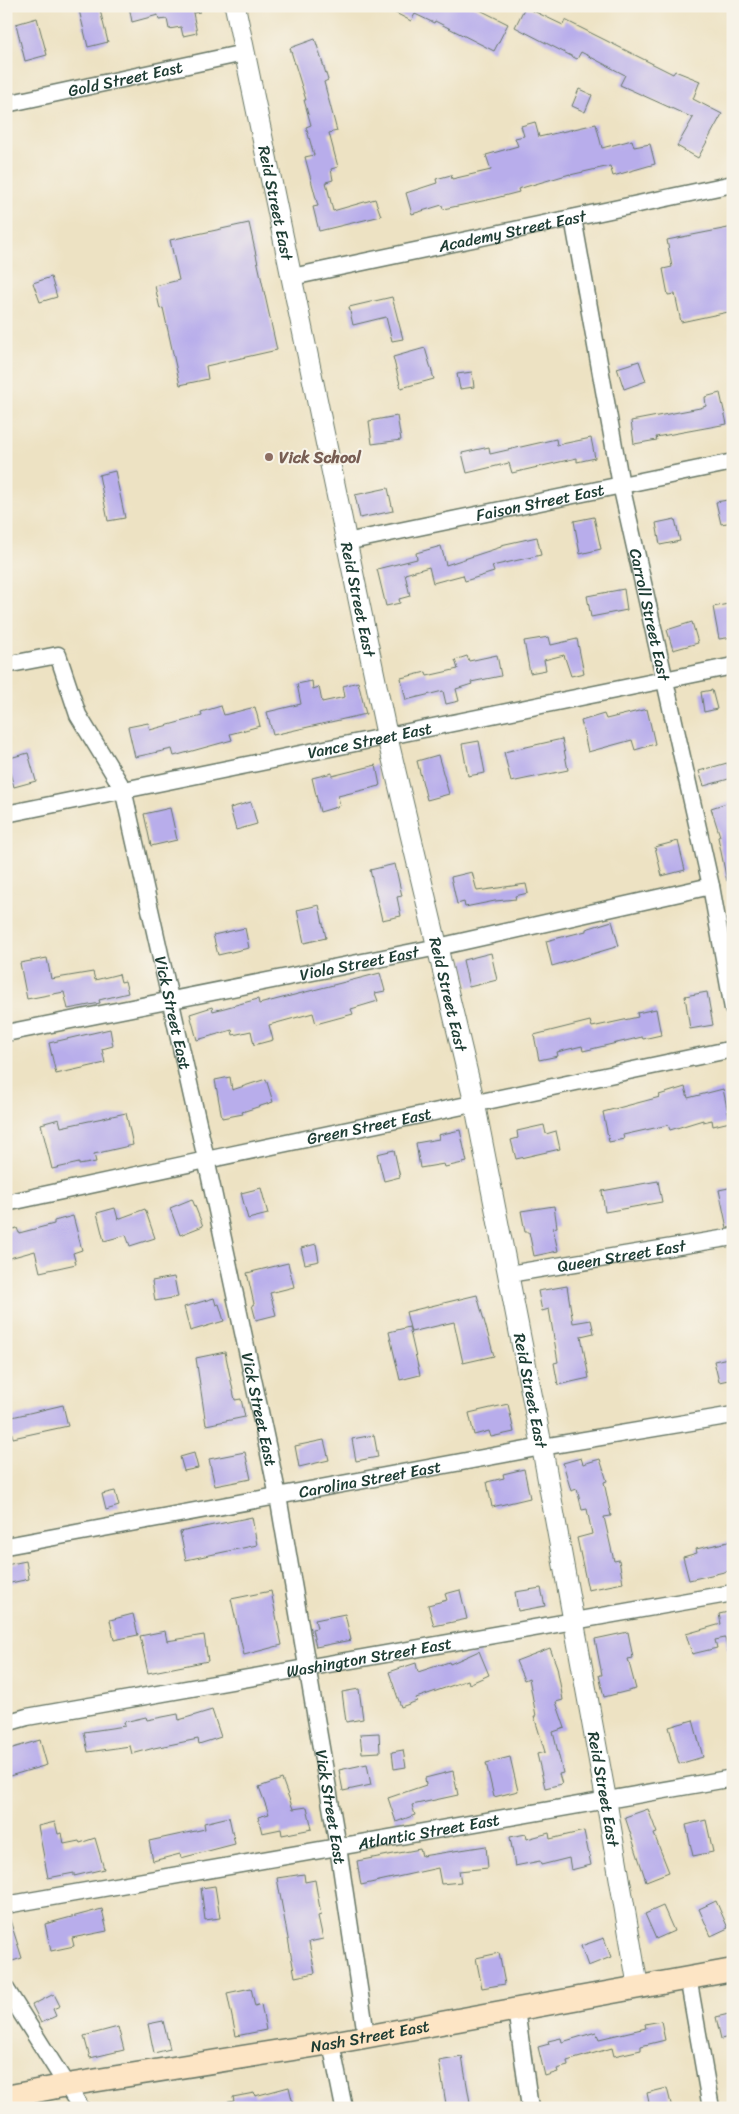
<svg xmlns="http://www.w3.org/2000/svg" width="739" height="2114" font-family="Sriracha,sans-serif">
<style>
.building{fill:#b8adeb}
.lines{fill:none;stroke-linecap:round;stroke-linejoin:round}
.minor-casing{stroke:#677766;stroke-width:19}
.tertiary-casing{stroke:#677766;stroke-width:22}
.secondary-casing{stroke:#677766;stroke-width:25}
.minor{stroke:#fff;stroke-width:16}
.tertiary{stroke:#fff;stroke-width:20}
.secondary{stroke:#fde5c5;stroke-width:22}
.education-dot{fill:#8d6e63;stroke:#f7f3e8;stroke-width:2}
.labels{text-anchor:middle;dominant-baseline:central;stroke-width:4;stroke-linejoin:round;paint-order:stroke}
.street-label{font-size:16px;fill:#1f3d34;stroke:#f7f3e8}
.education-label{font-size:16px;font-weight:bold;fill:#785e54;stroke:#f7f3e8;text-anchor:start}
</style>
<rect width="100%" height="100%" fill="#f7f3e8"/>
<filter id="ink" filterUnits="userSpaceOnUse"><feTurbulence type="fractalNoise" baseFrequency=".02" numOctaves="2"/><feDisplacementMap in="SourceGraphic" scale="10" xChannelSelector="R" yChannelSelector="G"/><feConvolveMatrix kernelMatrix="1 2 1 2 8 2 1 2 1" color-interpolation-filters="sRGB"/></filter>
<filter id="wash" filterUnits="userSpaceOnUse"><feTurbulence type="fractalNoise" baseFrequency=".0096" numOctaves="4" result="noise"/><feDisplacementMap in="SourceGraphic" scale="20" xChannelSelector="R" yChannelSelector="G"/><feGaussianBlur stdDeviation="1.12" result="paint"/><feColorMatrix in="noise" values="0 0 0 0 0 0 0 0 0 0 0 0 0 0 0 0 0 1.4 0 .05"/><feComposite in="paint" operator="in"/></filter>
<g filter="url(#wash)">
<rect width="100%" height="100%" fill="#ede2c3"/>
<g id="blocks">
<!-- building -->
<path class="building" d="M78 6H99L108 42 88 47Z
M129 6H199L200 12 193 13 197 33 183 36 181 27 169 29 167 19 159 20 158 15 132 22Z
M382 6H472L508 24 494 51 435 21 434 23 415 14 411 21Z
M525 7 563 25 565 20 673 74 675 71 700 81 693 99 722 114 698 158 677 146 693 118 620 85 625 75 581 52 577 59 515 27Z
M37 18 47 55 25 61 16 24Z
M315 39 328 80 324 82 337 131 329 133 338 167 331 169 333 180 326 182 333 211 375 199 381 216 319 231 313 207 318 206 305 157 314 155 306 127 311 125 304 100H306L290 48Z
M579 89 592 95 585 112 572 106Z
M535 122 539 137 596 124 602 148 632 140 634 147 650 144 655 164 613 176 610 166 570 175V174L518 189 519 192 492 199 443 209 442 205 412 214 406 193 437 183 436 179 451 175 452 179 491 170 486 155 518 146 515 138 524 136 521 126Z
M249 223 277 350 206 366 208 379 180 385 163 308 160 309 155 286 179 280 170 240Z
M733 227V311L681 322 675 294 668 295 663 269 672 267 667 240Z
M51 277 57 297 40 302 33 283Z
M392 297 403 339 392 341 386 317 353 325 349 307Z
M425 348 434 379 401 388 393 357Z
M639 361 646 381 624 389 617 368Z
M472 372 474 387 460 389 457 374Z
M720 393 727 424 656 437 657 440 634 444 631 421 700 408 706 406 705 397Z
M397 416 401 440 372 444 369 421Z
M591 438 595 458 577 462V458L512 473 509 463 467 473 462 453 489 447 490 454 556 439 557 445Z
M115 471 125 518 108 521 99 475Z
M388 488 393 511 360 518 355 495Z
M733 499V522L721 524 716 502Z
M594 517 601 549 580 554 574 521Z
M675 519 680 541 660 545 656 523Z
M537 537 541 555 492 566 494 572 465 581 463 575 433 583 429 567 405 574 410 596 399 599 400 603 386 606 377 569 417 559 416 553 441 546 446 565 501 547V545Z
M624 589 627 610 591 617 587 596Z
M733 603V637L719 639 713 607Z
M692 622 698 643 673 650 667 630Z
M549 637 551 645 577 639 584 673 571 676 564 655 544 660 546 670 530 673 524 641Z
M497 655 501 676 471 682 472 684 456 689 459 701 446 704 443 691 406 700 401 678 426 672 427 676 458 669 455 660 467 656 469 661Z
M312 681 313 689 319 687 322 702 345 697 343 686 358 682 366 714 273 735 267 712 301 704 297 684Z
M712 690 717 709 704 712 701 692Z
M221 706 224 715 255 707 260 726 230 734 232 740 174 756 172 749 135 757 128 727 148 723 150 730 202 716 201 712Z
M647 709 655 744 635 750 632 740 588 752 581 721 604 714 606 719Z
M562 739 568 770 511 782 504 752Z
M479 741 485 773 468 776 462 744Z
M28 753 36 781 14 787 6 759Z
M438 755 449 794 427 800 417 761Z
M727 763 732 778 704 786 699 771Z
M376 765 380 786 338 796 340 806 320 812 312 778 332 773V776Z
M733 801V880L727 881 718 837 720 836 711 808Z
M251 802 257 824 236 830 230 808Z
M170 808 177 840 151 846 144 814Z
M678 841 685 870 662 876 655 847Z
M395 864 402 896 397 897 401 916 382 920 370 870Z
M472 872 477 891 526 884 528 893 515 896 516 899 495 901 465 907 464 902 457 904 451 877Z
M319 905 326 938 304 943 297 910Z
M612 921 619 946 552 966 546 941 586 931V929Z
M245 928 249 948 218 955 213 935Z
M491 953 497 980 469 987 463 960Z
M47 958 51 979 93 972 95 980 119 974 121 982 125 981 128 993 99 1000 100 1003 68 1009 64 992 27 999 20 963Z
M380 973 385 991 375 993 378 1001 351 1009 353 1014 316 1024 313 1013 269 1025 273 1040 254 1045 251 1031 233 1035 232 1030 197 1040 190 1014 212 1007 213 1011 258 999 259 1004Z
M707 992 713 1025 690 1029 685 996Z
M656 1009 661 1035 643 1039 642 1037 583 1051 582 1046 557 1052 558 1056 539 1060 534 1035 590 1021 592 1027 638 1017 637 1013Z
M110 1029 113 1046 102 1049 105 1063 56 1074 49 1043Z
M230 1077 232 1090 266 1079 273 1102 242 1112 243 1114 222 1118 215 1080Z
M685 1087 688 1098 723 1089 730 1122 713 1126 712 1120 703 1122V1120L670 1130 668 1125 623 1135 624 1139 609 1142 603 1112 660 1097 659 1095Z
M126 1113 133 1145 94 1154 96 1162 79 1165V1163L52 1169 41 1124 59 1119 61 1127Z
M544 1125 546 1134 556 1131 560 1149 516 1159 511 1140 518 1138 517 1131Z
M460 1130 467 1162 445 1167 444 1164 420 1168 416 1143 439 1139 438 1135Z
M394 1150 400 1177 384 1181 377 1154Z
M658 1181 662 1202 605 1212 602 1191Z
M733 1187V1227L727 1228 719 1190Z
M261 1188 268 1214 248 1219 241 1193Z
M192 1199 203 1226 180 1235 170 1208Z
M554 1206 557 1227 553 1228 558 1251 534 1256 529 1232H525L521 1211Z
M115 1208 118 1219 145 1209 155 1238 130 1246 126 1235 104 1241 97 1213Z
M73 1216 82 1250 73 1253 76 1264 40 1272 35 1251 6 1259V1231L17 1228 19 1233 54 1224V1221Z
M316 1244 319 1261 305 1264 301 1248Z
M288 1263 294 1287 270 1293 276 1315 256 1320 252 1305 254 1304 247 1273Z
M174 1277 178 1297 155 1301 152 1281Z
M567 1286 573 1323 591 1320 594 1333 581 1336 589 1378 558 1385 554 1363 558 1362 549 1309 542 1311 538 1291Z
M477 1295 494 1356 463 1363 454 1322 411 1332 406 1312Z
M214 1298 216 1305 219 1304 224 1321 190 1331 184 1307Z
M409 1327 420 1375 400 1380 389 1332Z
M225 1352 235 1400 241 1399 245 1417 206 1425 196 1358Z
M733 1357V1379L719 1382 714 1361Z
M508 1404 514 1432 491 1437 489 1431 474 1435 469 1413Z
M63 1405 68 1426 13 1438 8 1418Z
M374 1435 378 1457 356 1461 352 1439Z
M324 1440 329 1460 299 1467 295 1446Z
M245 1452 251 1479 215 1486 209 1459Z
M194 1453 198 1468 184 1471 180 1457Z
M581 1458 583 1464 600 1459 607 1481 604 1482 611 1516 604 1517 614 1561 619 1560 623 1583 588 1590 577 1538 592 1534 587 1509 582 1510 577 1489 571 1491 563 1463Z
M524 1469 530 1498 492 1507 487 1482 504 1478 503 1474Z
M115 1491 119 1506 106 1510 102 1494Z
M252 1517 257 1545 186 1560 180 1532Z
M733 1541V1570L689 1580 683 1557 697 1553 696 1549Z
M26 1561 29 1579 6 1584V1565Z
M541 1588 545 1606 518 1611 515 1592Z
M460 1590 467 1619 434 1626 428 1605 447 1600 445 1594Z
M271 1591 282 1645 244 1655 231 1599Z
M733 1611V1651L728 1652 725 1638 715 1640 717 1648 692 1654 686 1634 721 1624 719 1614Z
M133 1614 138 1635 114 1640 110 1620Z
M345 1614 351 1640 316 1647 312 1629 317 1628 315 1620Z
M165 1631 167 1641 204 1635 208 1661 148 1673 140 1636Z
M628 1632 633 1658 628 1659 636 1689 604 1697 599 1675H602L595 1639Z
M550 1648 557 1667 563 1700 556 1702 565 1728 553 1732 563 1773 559 1774 562 1784 545 1788 537 1754 545 1752 534 1716H536L529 1678 524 1680 516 1661Z
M479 1651 489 1675 469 1684 468 1680 416 1698 417 1701 401 1707 389 1672 416 1663 418 1672 449 1662 450 1664Z
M359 1689 363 1719 346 1722 342 1692Z
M212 1710 221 1737 199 1744 198 1739 154 1748 132 1754 130 1746 88 1752 84 1732 125 1726 124 1722 146 1717 147 1720 178 1714 179 1720Z
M693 1720 703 1757 679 1764 669 1727Z
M379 1733 380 1752 362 1753 360 1734Z
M40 1740 47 1765 6 1777V1750Z
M403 1750 406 1767 394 1769 392 1752Z
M510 1757 518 1791 494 1797 486 1763Z
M367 1764 371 1785 343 1791 339 1770Z
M453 1771 458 1795 412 1805 415 1815 396 1822 388 1798 426 1785 425 1778Z
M282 1779 293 1809 307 1807 312 1829 282 1835 281 1829 262 1833 258 1817 269 1814 259 1787Z
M648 1809 657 1833 654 1834 669 1872 646 1881 625 1817Z
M229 1817 235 1844 181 1858 180 1854 153 1861 149 1841 205 1829 204 1823Z
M706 1820 713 1852 693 1856 686 1825Z
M55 1822 58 1834 62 1833 64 1844 79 1841 80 1843 95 1838 104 1869 74 1876V1873L48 1878 38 1826Z
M584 1831 591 1865 571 1870 569 1858 541 1865 540 1861 515 1866 510 1837 526 1834 527 1839 549 1833 550 1839Z
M486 1846 488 1868 459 1871 461 1882 441 1884 438 1868 361 1885 357 1861 420 1849 422 1856Z
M304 1874 305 1882 315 1880 321 1915 318 1916 323 1939 309 1942 315 1973 295 1977 277 1878Z
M215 1886 220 1918 205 1920 201 1888Z
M716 1901 728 1928 711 1936 699 1909Z
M663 1906 674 1931 656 1939 645 1914Z
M102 1909 107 1931 72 1938 74 1946 51 1951 45 1924Z
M9 1917 22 1958 6 1963V1918Z
M604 1938 611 1957 588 1966 581 1946Z
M499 1953 505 1984 482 1988 476 1958Z
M251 1988 255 2006 261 2004 266 2030 236 2036 227 1993Z
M54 1994 60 2006 53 2009 56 2016 41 2023 32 2005Z
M733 2013V2036L721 2039 716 2017Z
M163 2021 170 2049 154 2053 148 2024Z
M661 2021 665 2040 641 2046V2050L614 2056 612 2048 567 2061 568 2066 557 2069 558 2072 545 2076 538 2047 549 2044 548 2041 561 2038 562 2042 596 2032 599 2039 646 2028 645 2024Z
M118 2027 124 2050 90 2058 84 2036Z
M462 2057 471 2108H449L448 2104H446L439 2061Z
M289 2087 294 2108H225L224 2103 234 2101 233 2097 254 2093 255 2096Z
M667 2088 672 2108H650L647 2093Z"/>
</g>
</g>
<g filter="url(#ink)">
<use href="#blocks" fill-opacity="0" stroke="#677766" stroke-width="1"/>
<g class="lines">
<!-- minor casing -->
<g class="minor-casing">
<g id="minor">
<path id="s1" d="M6 104 244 53"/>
<path id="s2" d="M573 218 621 485 711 886 733 1009"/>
<path id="s3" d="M292 277 733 184"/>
<path id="s4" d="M346 542 733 462"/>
<path id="s5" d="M6 665 58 655 78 715 123 789 206 1159 278 1496 338 1847 366 2035"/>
<path id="s6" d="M6 814 733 666"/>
<path id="s7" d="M6 1033 438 947 711 886"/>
<path id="s8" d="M6 1203C248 1150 491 1101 733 1049"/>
<path id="s9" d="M509 1274 733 1237"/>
<path id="s10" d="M6 1546 542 1447 733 1415"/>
<path id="s11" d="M6 1723 27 1717 733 1593"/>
<path id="s12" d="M6 1905 733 1778"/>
<path d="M688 1977 711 2108"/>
<path d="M6 1989 81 2108"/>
<path d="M516 2009 530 2108"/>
<path d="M331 2043 344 2108"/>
</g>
</g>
<!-- tertiary casing -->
<g class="tertiary-casing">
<g id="tertiary">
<path id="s13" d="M235 6 387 736 475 1105 542 1447 606 1799 638 1987"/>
</g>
</g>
<!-- secondary casing -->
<g class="secondary-casing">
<g id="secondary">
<path id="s14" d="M6 2097 67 2085 331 2043 733 1970"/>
</g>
</g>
<!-- minor -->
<use href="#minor" class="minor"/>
<!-- tertiary -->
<use href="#tertiary" class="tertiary"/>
<!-- secondary -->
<use href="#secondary" class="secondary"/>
</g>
</g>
<!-- markers -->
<circle class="education-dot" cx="269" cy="457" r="5"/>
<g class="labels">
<!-- street labels -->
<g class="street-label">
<text stroke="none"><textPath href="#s1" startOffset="122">Gold Street East</textPath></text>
<text stroke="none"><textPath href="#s13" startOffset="201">Reid Street East</textPath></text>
<text stroke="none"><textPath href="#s3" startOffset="225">Academy Street East</textPath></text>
<text stroke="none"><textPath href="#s4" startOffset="198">Faison Street East</textPath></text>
<text stroke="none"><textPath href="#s13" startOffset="606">Reid Street East</textPath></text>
<text stroke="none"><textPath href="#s2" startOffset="404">Carroll Street East</textPath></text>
<text stroke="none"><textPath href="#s6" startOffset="371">Vance Street East</textPath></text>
<text stroke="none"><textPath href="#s7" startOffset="360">Viola Street East</textPath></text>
<text stroke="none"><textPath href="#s13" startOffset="1011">Reid Street East</textPath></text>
<text stroke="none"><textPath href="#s5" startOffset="432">Vick Street East</textPath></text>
<text stroke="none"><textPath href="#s8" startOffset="371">Green Street East</textPath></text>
<text stroke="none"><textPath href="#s9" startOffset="114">Queen Street East</textPath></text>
<text stroke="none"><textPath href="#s13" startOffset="1416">Reid Street East</textPath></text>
<text stroke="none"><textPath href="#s5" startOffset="838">Vick Street East</textPath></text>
<text stroke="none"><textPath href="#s10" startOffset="370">Carolina Street East</textPath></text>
<text stroke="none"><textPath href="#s11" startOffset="369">Washington Street East</textPath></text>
<text stroke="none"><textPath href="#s13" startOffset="1821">Reid Street East</textPath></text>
<text stroke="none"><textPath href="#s5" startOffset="1242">Vick Street East</textPath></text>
<text stroke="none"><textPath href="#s12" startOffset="429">Atlantic Street East</textPath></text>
<text stroke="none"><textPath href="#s14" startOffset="369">Nash Street East</textPath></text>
</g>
<!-- education labels -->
<g class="education-label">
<text x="279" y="457">Vick School</text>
</g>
</g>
<!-- margin -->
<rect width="739" height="2114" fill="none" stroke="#f7f3e8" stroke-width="25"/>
</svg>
